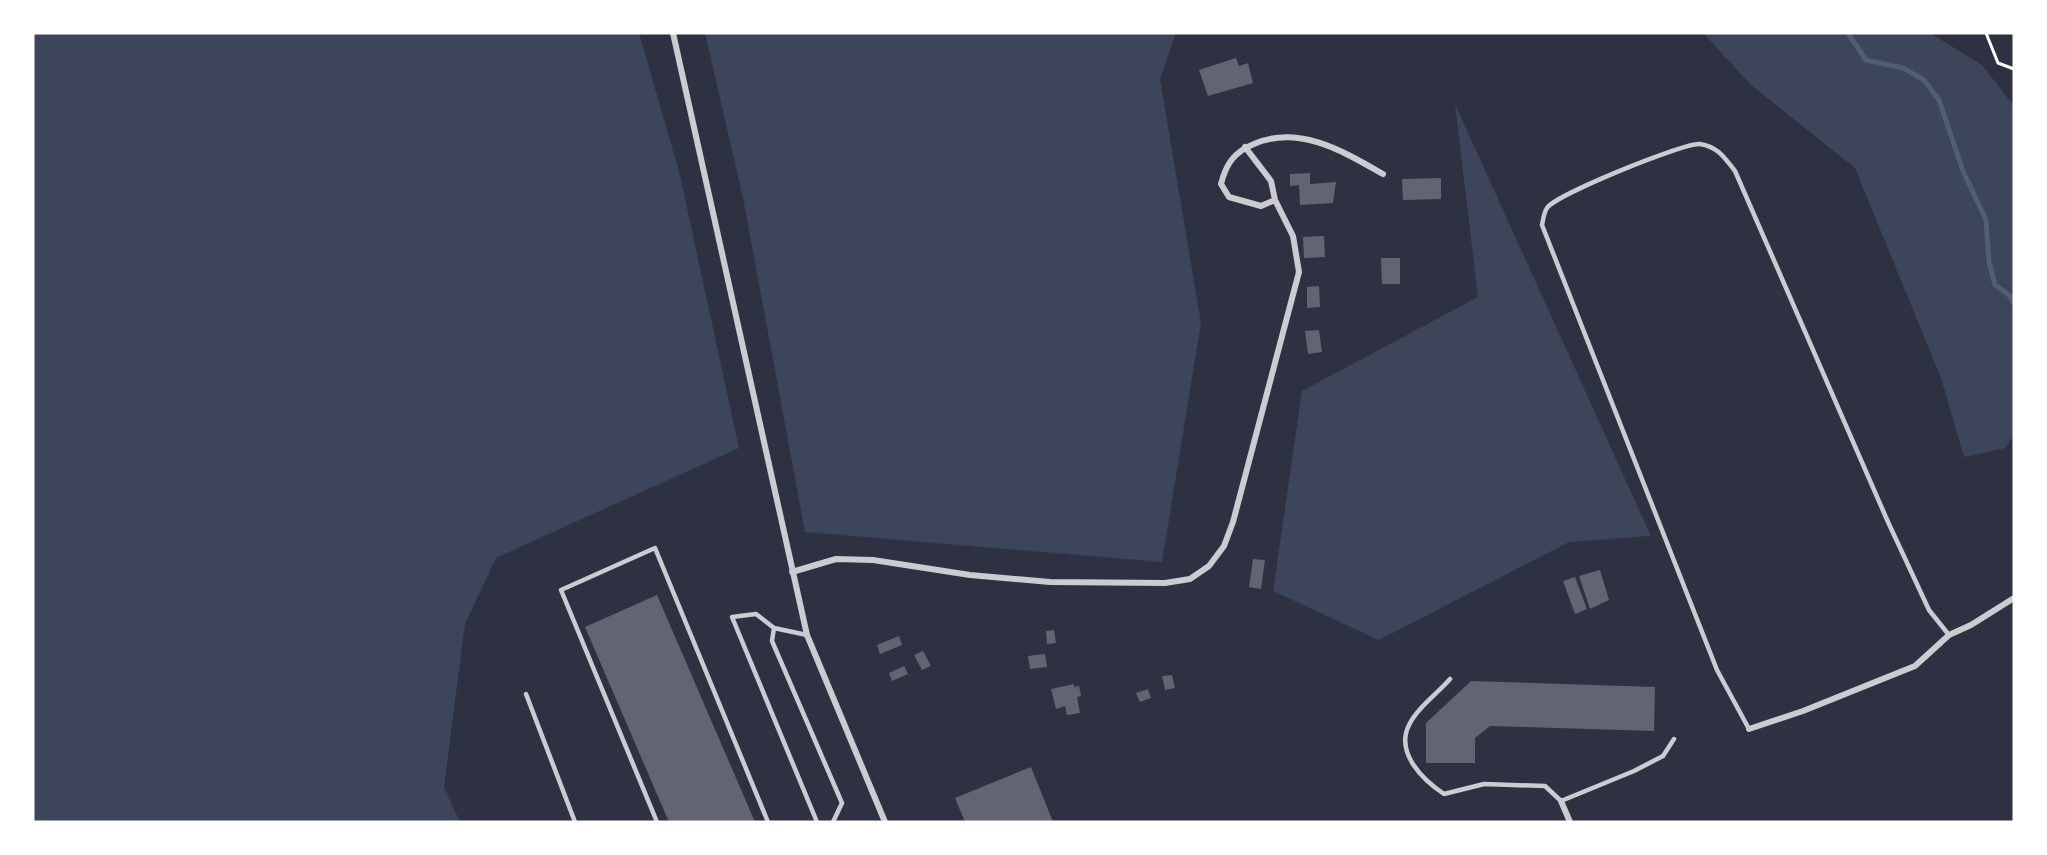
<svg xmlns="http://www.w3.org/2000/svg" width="2047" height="855" font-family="Manrope,sans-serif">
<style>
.green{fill:#3c4559}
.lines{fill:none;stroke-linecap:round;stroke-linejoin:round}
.stream{stroke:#4f5d75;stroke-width:5}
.building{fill:#626471}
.path{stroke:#fff;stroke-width:3}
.service{stroke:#caccd0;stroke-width:4.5}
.minor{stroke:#caccd0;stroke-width:6}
</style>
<rect width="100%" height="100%" fill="#2d3142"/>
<!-- green -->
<path class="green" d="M33 33H639L679 171 739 448 496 558 465 624 444 787 460 822H33Z
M705 33H1176L1160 79 1201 323 1162 562 805 532 743 198Z
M1703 33H1930L1982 65 2014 106V435L2005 448 1964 457 1941 378 1855 168 1751 85Z
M1455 104 1651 536 1569 542 1379 640 1273 591 1302 391 1478 297Z"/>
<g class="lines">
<!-- stream -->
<path class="stream" d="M1848 33 1866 60 1903 68 1924 80 1939 100 1963 171 1986 220 1989 262 1995 285 2009 295 2014 304"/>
</g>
<!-- building -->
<path class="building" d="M1236 58 1239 66 1248 63 1253 83 1208 96 1199 70Z
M1310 173V184L1336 182 1333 203 1300 205 1299 185 1290 186V174Z
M1441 178V199L1403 200 1402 179Z
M1324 236 1325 257 1304 258 1303 237Z
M1381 258H1400V284H1382Z
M1319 286 1320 307 1307 308V287Z
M1319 330 1322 352 1308 354 1305 331Z
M1253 559 1265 560 1261 589 1249 587Z
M1600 570 1609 600 1590 609 1579 576Z
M1575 577 1587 609 1575 614 1563 581Z
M657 595 755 822H669L585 627Z
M1054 630 1056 643 1047 644 1046 631Z
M899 636 902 645 880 654 877 645Z
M923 651 931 666 922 670 914 655Z
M1045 654 1047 667 1030 669 1028 656Z
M904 666 908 674 892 681 889 673Z
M1172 675 1175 688 1165 690 1162 676Z
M1471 681 1655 687 1654 731 1490 726 1475 738V763H1426V723Z
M1074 684V687L1079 686 1081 696 1077 697 1080 713 1067 715 1065 706 1056 709 1051 689Z
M1148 689 1151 698 1140 702 1136 693Z
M1031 767 1053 822H965L955 798Z"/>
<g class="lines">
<!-- path -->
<path class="path" d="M1986 33 1998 63 2014 69"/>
<!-- service -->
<path class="service" d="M774 628 772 641 842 803 833 822
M807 635 774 628 756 614 732 617 817 822
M1450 679C1438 693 1417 708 1409 725 1395 753 1423 780 1444 794L1484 784 1545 786 1561 801 1634 771 1663 756 1674 739
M526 694 575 822
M1749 729 1717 670 1542 225C1543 220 1544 212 1547 208 1555 195 1685 142 1700 144 1718 147 1724 157 1735 171L1888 522 1929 610 1949 635
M657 822 561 590 655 548 768 822"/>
<!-- minor -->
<path class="minor" d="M673 33 807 635 885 822
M1245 147 1271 181 1275 200
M792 572 836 559 873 560 970 575 1050 582 1165 583 1190 579 1209 566 1224 546 1233 522 1299 272 1293 236 1275 200 1261 206 1229 197 1221 184C1226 164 1234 152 1254 144 1299 124 1344 152 1383 174
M1749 729 1803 711 1915 666 1949 635 1971 625 2014 598
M1561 801 1570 822"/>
</g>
<!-- border -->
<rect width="2047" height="855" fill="none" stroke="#ffffff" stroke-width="69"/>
</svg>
